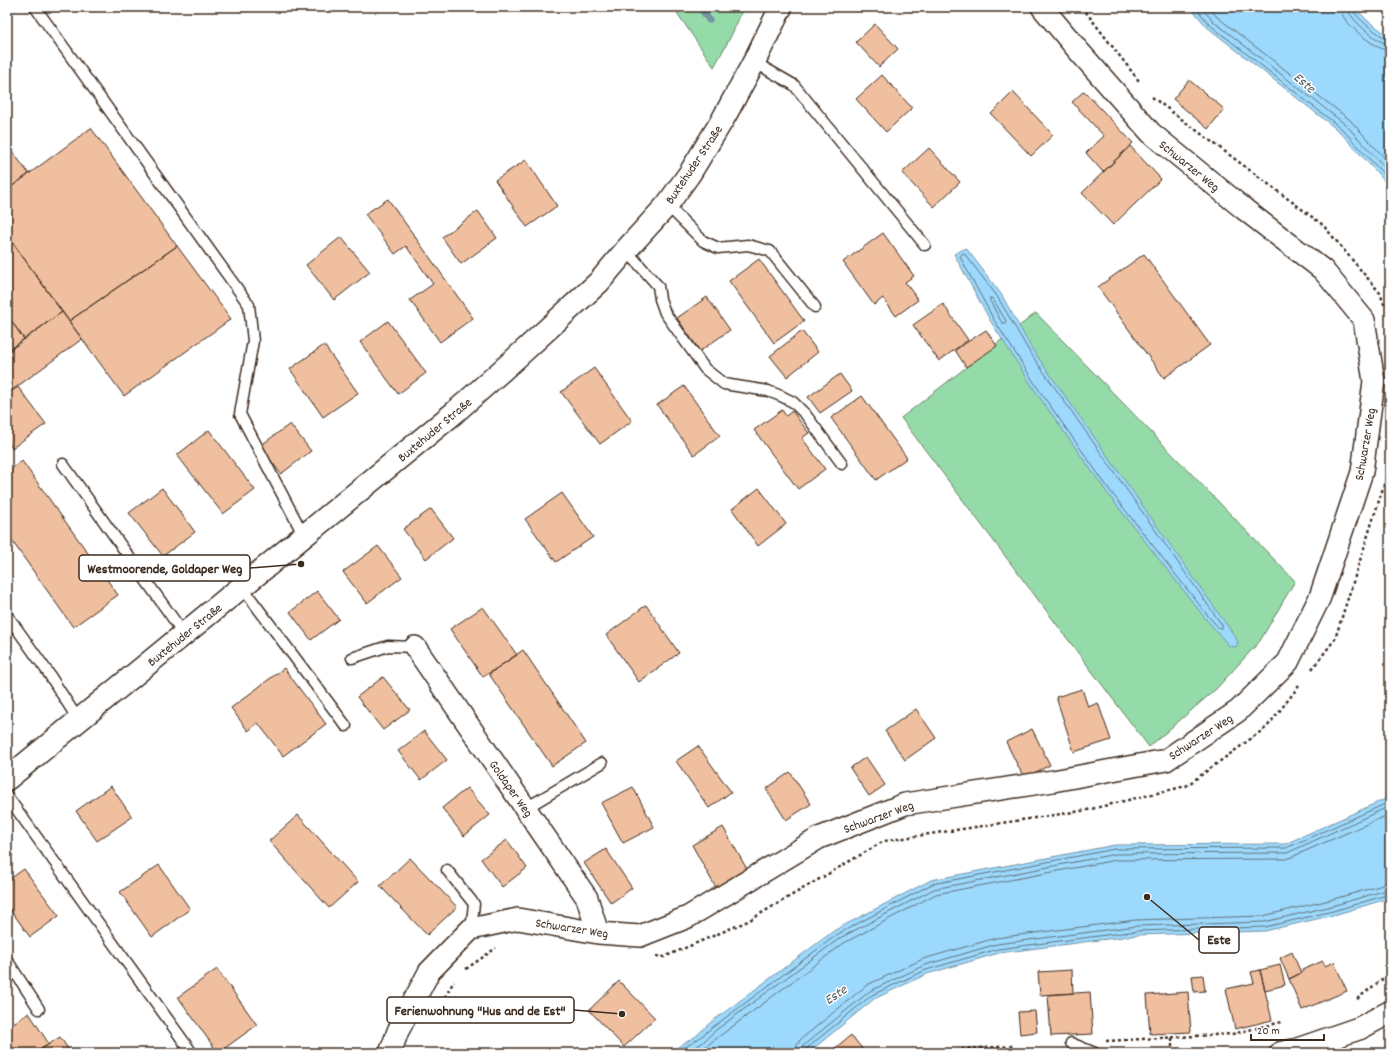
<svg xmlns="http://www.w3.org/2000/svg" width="1397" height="1060" font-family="Dekko,sans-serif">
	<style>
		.green { fill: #95dba9; stroke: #688264 }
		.water { fill: #9cd9fd; stroke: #7593a4 }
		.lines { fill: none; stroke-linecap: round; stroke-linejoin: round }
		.shore { stroke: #627077; stroke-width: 1 }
		.stream { stroke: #7593a4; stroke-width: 7 }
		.building { fill: #efbf9f; stroke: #3b2a1e }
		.lane-casing { stroke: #3b2a1e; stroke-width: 13 }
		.street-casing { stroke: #3b2a1e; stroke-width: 24 }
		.secondary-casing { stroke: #3b2a1e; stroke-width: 25 }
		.path { stroke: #3b2a1e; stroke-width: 2.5; stroke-dasharray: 3 3; stroke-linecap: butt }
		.lane { stroke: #fff; stroke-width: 10 }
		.street { stroke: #fff; stroke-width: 21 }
		.secondary { stroke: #fff; stroke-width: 22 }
		.labels { text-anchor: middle; stroke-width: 3; stroke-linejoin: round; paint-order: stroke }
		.street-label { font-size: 13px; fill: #3b2a1e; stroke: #fff }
		.water-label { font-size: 14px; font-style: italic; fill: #585f61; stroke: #fff }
		.leader { fill: none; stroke: #3b2a1e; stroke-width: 1.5 }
		.callout-dot { fill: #3b2a1e; stroke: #fff; stroke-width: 1.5 }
		.callout { fill: #fff; stroke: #3b2a1e; stroke-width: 1.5 }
		.callout-label { font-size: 14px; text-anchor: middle; font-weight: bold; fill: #3b2a1e }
	</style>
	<rect width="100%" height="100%" fill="#fff"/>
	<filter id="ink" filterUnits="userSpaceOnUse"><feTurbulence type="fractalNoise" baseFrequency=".025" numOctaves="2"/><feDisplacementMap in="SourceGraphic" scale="8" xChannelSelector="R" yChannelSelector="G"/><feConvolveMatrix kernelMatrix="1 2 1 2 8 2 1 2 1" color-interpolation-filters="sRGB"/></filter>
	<g filter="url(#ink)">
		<path class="green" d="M673,7H744L731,36L714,67Z
			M1036,313L1295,581L1260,641L1216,689L1149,747L901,418Z"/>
		<path class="water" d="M1190,7H1354L1367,20L1390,37V187L1340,132L1207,27Z
			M966,248L1001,294L1032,349L1236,638L1238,643L1236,647L1229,646L1205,618L1108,494L1036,392L991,322L954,254Z
			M1390,794V898L1334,915L1265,931L1138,935L999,953L927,974L874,999L808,1053H668L696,1036L710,1023L835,930L931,880L1115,845L1285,844L1383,800Z"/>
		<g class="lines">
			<path class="shore" d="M1195,7L1210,25L1342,129L1390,181
				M1201,7L1213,21L1346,125L1390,173
				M1209,7L1217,17L1350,120L1390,164
				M1341,7C1341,10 1341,13 1343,16C1349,27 1378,51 1390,51
				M1347,7C1348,18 1379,44 1390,45
				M1352,7C1353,17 1378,33 1386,39L1390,40
				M964,253L997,296L1029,351L1222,625V628H1219L1208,616L1111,492L1039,390L994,320L960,257L961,255Z
				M990,298L993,299L1006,321L1005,323H1002L990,301Z
				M676,1053L698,1039L713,1027L838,934L932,884L1115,849L1286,848L1385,804L1390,800
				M686,1053L702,1043L716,1030L840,938L934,889L1116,854L1287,853L1390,806
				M697,1053L844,943L936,894L1116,860L1287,859L1390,814
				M795,1053L796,1047L800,1040L867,985L923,959L996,938L1136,920L1263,916L1330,900L1390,883
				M801,1053V1049L804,1045L870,991L925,965L997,944L1137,926L1264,922L1332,906L1390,889
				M806,1053L807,1048L872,995L926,970L998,949L1137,931L1265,927L1333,911L1390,894"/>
			<path class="stream" d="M700,7L709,20"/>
		</g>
		<path class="building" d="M875,24L898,49L879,67L856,42Z
			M882,75L912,108L886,132L856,99Z
			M1189,80L1224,109L1208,129L1173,99Z
			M1084,91L1133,143L1103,172L1086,153L1104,136L1072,102Z
			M1013,92L1053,135L1031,156L991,114Z
			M91,128L177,246L69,321L7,235V190Z
			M7,144L29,174L7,190Z
			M1130,146L1161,179L1113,225L1082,193Z
			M929,148L960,182L934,207L902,173Z
			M526,160L557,206L527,227L495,180Z
			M388,199L473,318L440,342L410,300L433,284L406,246L395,254L365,214Z
			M478,211L497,238L461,264L442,237Z
			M883,233L914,276L905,282L918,300L896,316L883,298L874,305L843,262Z
			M341,237L370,272L334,300L306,265Z
			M11,240L62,312L24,339L7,315V243Z
			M177,246L231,319L124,396L69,321Z
			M1144,254L1210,345L1164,378L1098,287Z
			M759,259L804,321L774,343L729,281Z
			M707,297L730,330L700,351L677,318Z
			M943,304L968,340L939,361L913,325Z
			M62,312L82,339L7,394V352Z
			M7,315L24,339L7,352Z
			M388,321L426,373L398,394L360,342Z
			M986,330L997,346L966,367L955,350Z
			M802,331L818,352L787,377L770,356Z
			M324,345L358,393L323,417L290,369Z
			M594,368L632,421L600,444L561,392Z
			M840,374L852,391L820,413L808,397Z
			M684,386L720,436L694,455L657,405Z
			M18,387L46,424L12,448L7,441V394Z
			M862,396L907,458L876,480L831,418Z
			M782,410L786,416L792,411L809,433L802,438L825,469L798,489L754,430Z
			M290,424L311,451L281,474L260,446Z
			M209,430L255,490L223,514L177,455Z
			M22,461L118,595L73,627L7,534V472Z
			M162,488L195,532L163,556L129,513Z
			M759,488L786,524L758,546L732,509Z
			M562,493L593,537L556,562L525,519Z
			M431,509L453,538L426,559L403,529Z
			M378,546L402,577L367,603L343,572Z
			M317,591L339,619L311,640L290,612Z
			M646,605L679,653L639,682L606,635Z
			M483,607L517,655L483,677L450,629Z
			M523,650L586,743L552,766L489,674Z
			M284,668L326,724L283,756L258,723L248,731L231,708Z
			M383,677L410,710L383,730L357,697Z
			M1082,689L1088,707L1098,703L1111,740L1074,752L1056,697Z
			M916,709L936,738L905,760L885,731Z
			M1032,729L1050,765L1024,778L1006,742Z
			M424,731L447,760L421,780L398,751Z
			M698,746L731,792L709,808L676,761Z
			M866,757L885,785L869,796L850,768Z
			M790,772L811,804L786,820L766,789Z
			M111,786L132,817L97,841L76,811Z
			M633,787L654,827L623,843L601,803Z
			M467,788L490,815L464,836L442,808Z
			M298,815L358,882L329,908L269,841Z
			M723,827L748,871L716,888L692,845Z
			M507,840L527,868L502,887L481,859Z
			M606,849L632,888L611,903L584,863Z
			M410,858L457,907L427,935L380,886Z
			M159,865L190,909L152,937L120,892Z
			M24,869L59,916L30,937L7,905V881Z
			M1292,952L1301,973L1289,979L1280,958Z
			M1323,961L1325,966L1334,962L1347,991L1302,1010L1289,979L1303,972L1302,970Z
			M1280,965L1285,985L1265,990L1260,970Z
			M217,969L257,1025L218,1053L178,997Z
			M1072,970L1073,993L1040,995L1038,972Z
			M1260,970L1272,1020L1235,1029L1226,989L1254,983L1251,972Z
			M1203,975L1205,991L1194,992L1192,976Z
			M619,981L655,1018L624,1047L589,1010Z
			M1090,992L1093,1034L1051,1036L1048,995Z
			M1188,992L1191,1032L1150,1034L1147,995Z
			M1035,1011L1037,1032L1020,1034L1018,1012Z
			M29,1013L49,1044L35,1053H7V1027Z
			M851,1035L865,1052L863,1053H839L835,1048Z
			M60,1037L71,1053H42L40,1050Z"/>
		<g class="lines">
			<g class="lane-casing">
				<path id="lane" d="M35,7L249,305L253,341L240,414L304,536
					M754,62L794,85L925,245
					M667,205L703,241L718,248L748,245L770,251L815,307
					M626,250L658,286L660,299L665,313L705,369L724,384L768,391L781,396L793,402L806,415L842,464
					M63,464L184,634
					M242,587L346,726
					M7,615L47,671L79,721
					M352,658L388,646L415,647
					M7,796L192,1053
					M526,808L602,763
					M447,870L474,904L471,929
					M7,960L39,1009
					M1071,1043L1095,1053"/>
			</g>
			<g class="street-casing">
				<path id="street" d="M415,647L587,898L598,933
					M390,1053L398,1031L429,972L471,929L518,919L598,933L640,936L688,917L819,838L905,804L1053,781L1166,760L1238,711L1288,662L1320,597L1362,472L1374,381L1364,320L1323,270L1244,209L1151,133L1077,49L1042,7"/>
			</g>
			<g class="secondary-casing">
				<path id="secondary" d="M7,779L454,413L516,358L599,282L626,250L667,205L690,173L723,119L754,62L781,7
					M1281,1053L1296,1050L1360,1028L1390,1012"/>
			</g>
			<path class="path" d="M1082,7L1139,81
				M1152,97L1323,225L1380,293L1385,307
				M1312,669L1335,639L1390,466
				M656,956L664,957L748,921L884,841L1087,810L1186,786L1267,727L1299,686
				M466,969L496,948
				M1357,999L1390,973
				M433,1018L454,981
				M1106,1041L1232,1034L1282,1022
				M950,1053L964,1049L1014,1046
				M1172,1053V1038"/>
			<use href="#lane" class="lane"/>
			<use href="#street" class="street"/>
			<use href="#secondary" class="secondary"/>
		</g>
	</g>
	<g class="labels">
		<g class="street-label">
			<text transform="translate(693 164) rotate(-56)" y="5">Buxtehuder Straße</text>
			<text transform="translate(1190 165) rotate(39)" y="5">Schwarzer Weg</text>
			<text transform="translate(434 429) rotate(-40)" y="5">Buxtehuder Straße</text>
			<text transform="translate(1364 444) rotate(-80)" y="5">Schwarzer Weg</text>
			<text transform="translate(184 634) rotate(-39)" y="5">Buxtehuder Straße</text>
			<text transform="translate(1200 736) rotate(-33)" y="5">Schwarzer Weg</text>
			<text transform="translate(512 788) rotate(55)" y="5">Goldaper Weg</text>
			<text transform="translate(878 816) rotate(-20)" y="5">Schwarzer Weg</text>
			<text transform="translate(572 927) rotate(9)" y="5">Schwarzer Weg</text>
		</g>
		<g class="water-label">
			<text transform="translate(1305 82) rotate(40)" y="5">Este</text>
			<text transform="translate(835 994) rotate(-34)" y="5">Este</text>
		</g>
	</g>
	<path class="leader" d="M301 564L250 568M1147 897L1199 940M622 1014L574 1010"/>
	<g class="callout-dot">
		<circle cx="301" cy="564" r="4"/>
		<circle cx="1147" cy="897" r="4"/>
		<circle cx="622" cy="1014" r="4"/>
	</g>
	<g class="callout">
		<rect x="79" y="555" width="171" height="26" rx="4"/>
		<rect x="1199" y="927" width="40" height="26" rx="4"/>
		<rect x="387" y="997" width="187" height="26" rx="4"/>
	</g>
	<g class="callout-label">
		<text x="165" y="573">Westmoorende, Goldaper Weg</text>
		<text x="1219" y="944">Este</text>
		<text x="480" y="1015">Ferienwohnung "Hus and de Est"</text>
	</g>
	<rect width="1397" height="1060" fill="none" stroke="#fff" stroke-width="24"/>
	<rect x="12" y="12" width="1373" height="1036" fill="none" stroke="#3b2a1e" stroke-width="1.5" filter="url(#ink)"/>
	<path d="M1251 1034v6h73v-6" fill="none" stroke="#3b2a1e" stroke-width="2"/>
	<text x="1257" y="1034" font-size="12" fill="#3b2a1e" stroke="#ffffff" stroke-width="3" paint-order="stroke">20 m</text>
</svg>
